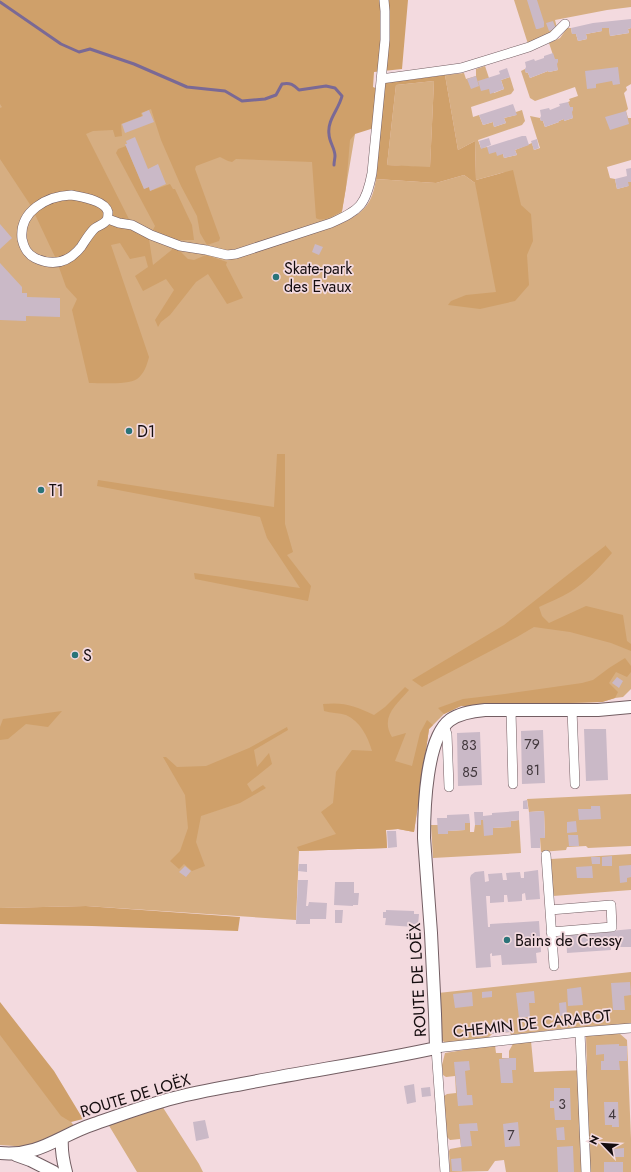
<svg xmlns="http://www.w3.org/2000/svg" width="631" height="1172" font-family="Jost,sans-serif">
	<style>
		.green { fill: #d6ae82 }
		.forest { fill: #cfa06a; fill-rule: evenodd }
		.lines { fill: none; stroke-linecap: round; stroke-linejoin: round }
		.stream { stroke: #7a6995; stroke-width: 3 }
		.building { fill: #cab9c7 }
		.street-casing { stroke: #735e63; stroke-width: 10 }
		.secondary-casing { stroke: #735e63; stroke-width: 14 }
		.street { stroke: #fff; stroke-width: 9 }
		.secondary { stroke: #fff; stroke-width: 12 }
		.poi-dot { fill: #2a7479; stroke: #f3dadf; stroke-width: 1.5 }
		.labels { text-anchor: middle; stroke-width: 3.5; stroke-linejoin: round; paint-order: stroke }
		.number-label { font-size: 14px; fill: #42383d }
		.poi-label { font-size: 16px; fill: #150d0f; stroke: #f3dadf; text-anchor: start }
		.street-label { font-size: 16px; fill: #150d0f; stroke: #f3dadf }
	</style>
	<rect width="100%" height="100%" fill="#f3dadf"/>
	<path class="green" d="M514,0H631V7L607,10L555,20L557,28L548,36L528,44Z
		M0,2L355,134L342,211L341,218L342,223C365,212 372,204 376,179L436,183L464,175L475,183L505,172L476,180L475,141L458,150L445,75L464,73L466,79L476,76V69L485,66L494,93L504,89L501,80L510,77L514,90L511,94L471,107L473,117L479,115L483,125L493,122L494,127L506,123L504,118L516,115V112L522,110L525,121L522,125L478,140L481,148L487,147L496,152L503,154L504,158L517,155L515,150L532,143L534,150L540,148L530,116L540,118L541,121H543L545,127L559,122V121L564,119V121L573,118L568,102L570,101L569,99L578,96L575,87L535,101L530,98L521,71L525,69V72L528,73L530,78L548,71L549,72L558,70L549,43L560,38L567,28H571L572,34H576L578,41L587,39L586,34L602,31V28H609L610,36L629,33L628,29L631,28V84L626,87L627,90L624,93L628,109L626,111L628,118H631V160L607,167L610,178L615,179L617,189L628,186V182L631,181V689L623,697L615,698L602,702L461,706L444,714L429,729L414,832L398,829L386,830L387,848L299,851L296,920L86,906L0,908Z
		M434,81L430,168L387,165L396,85Z
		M631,794V846L588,848L586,846L567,847L566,850L541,852L540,838H545L544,811L529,812L527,799Z
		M481,820H483L493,831V828L511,827V821L519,820L521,853L433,858L431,825H438L439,834H447L448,831L465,830V823H470V832H474L475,825H481Z
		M631,854V890L553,896L551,859Z
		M631,972V1024L561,1029L511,1035L510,1032L492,1034L487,1039L447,1044L440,1039L438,993Z
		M0,1031L75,1127L29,1147L0,1145Z
		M619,1033L627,1040L631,1139V1172H506L504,1160L495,1161L488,1171L450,1172L449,1151L450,1149L461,1147L460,1139L450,1140L447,1137L444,1096L447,1094L456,1093L455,1076L446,1077L443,1075L442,1065L445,1053L495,1045L496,1053H502V1058H509V1051L514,1042L531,1041L534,1072L587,1070L586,1035Z
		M162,1106L199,1164L203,1172H137L108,1124Z"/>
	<path class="forest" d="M0,0H408L402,69L374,72L373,87L378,89L374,128L355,134L350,140L346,187L342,211C335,215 323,223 316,218L312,162L236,159L232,162L228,161L220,157L196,166L195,169L220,238L219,241L207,245L200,233L197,216L181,186L161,140L151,109L141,113L142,116L121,124L122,136L115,137L113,130L93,131L86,134L136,233L149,239L153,265L174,248L179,250L188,259L194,260L206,255L227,262L226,265L243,298L227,304L208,274L196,282L170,315L161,322L158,327L155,320L174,290L166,279L143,291L135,276L148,267L145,256L130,259L120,243L111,245L149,357C147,365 144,374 137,379C128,385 100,383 89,383L72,310L77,299L66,287L56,259L31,206L0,159V108L2,107L0,104Z
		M445,75L458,150L475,141L476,180L513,170L521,205L531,214L533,241L527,255L529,285L515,301L480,309L448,305L451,301L466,295L496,292L475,183L464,175L436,183L376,179L385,83ZM434,81L430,167L387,165L396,85Z
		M126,146L144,189L149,187L150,191L170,184L173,189H175L192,225L194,240H176L153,230L155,226L116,153L118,149Z
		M277,454H285V524L293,552L287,555L311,586L308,601L195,579L194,573L300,588L267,538L260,517L97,486L98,480L274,507Z
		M605,545L612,553C601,566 585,583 570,592C560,598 549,602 539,607L542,616L549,623L586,606L623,615L627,641L631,644V651L611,643L570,632L534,627L517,637L422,687L412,680L504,625L570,573L605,546Z
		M625,658L631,666V672L627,677L616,672L609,683L618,692L615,698L602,702L461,706L444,714L438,708L463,699L505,694L582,683L593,680L609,668Z
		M405,687L409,690C396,705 380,717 392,737L406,733L395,761L412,766L420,733L427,720L433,725L429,729L414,832L398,829L386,830L387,848L299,851L297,847L336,834L321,812L333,803L336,772L352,750L372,751C368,737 360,721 346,715C339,713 331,713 324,711L323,704C346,702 354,706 374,715L385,707Z
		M62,711L48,727L26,724L8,739L0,740V727L3,719Z
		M287,727L288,730L254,750L257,767L269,753L272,764L247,784L252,792L263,785L266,788L240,803L201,816L196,842L205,866L192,871L184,864L179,869L170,861L180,851L188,828L185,795L163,757H166L177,767L206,766L249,748Z
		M86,906L240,917L238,931L92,926L0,924V908Z
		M0,1002L54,1071L83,1119L71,1122L61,1116L0,1035Z"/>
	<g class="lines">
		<path class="stream" d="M0,2L61,44L79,52L90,49L134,64L187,87L225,91L242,101L265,99L276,95L282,84C290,82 294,85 299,90L326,86L335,88L342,96C339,109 327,120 329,134C329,142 335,148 335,156C335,158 334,162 334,165"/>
	</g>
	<path class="building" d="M527,0H537L544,22V27L538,29H536Z
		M631,19V28L628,29L629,33L610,36L609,28H602V31L586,34L587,39L578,41L576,34H572L571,28L593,23Z
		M553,21L556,29L549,31L546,23Z
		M553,53L555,59H558V62L557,64L558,70L549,72L548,71L530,78L528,73L525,72V69L526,67L525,62L534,59L535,61L544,58V56Z
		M618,67L620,84L613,85L612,81L596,84V88L587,89L585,71Z
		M507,68L510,77L501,80L504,89L490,94L489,89L481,91L478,81L500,74L499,71Z
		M476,76L479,86L471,89L467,79Z
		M568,102L570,107H573V110L572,112L573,118L564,121V119L559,121V122L545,127L543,121H541L540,118L541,116L540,110L549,108L550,110L560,106L559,104Z
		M513,104L517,115L504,118L506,123L494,127L493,122L483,125L479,115Z
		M149,110L154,122L125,133L122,124L143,116L142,113Z
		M626,111L629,124L610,130L605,117Z
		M522,136H526L529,145L515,150L517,155L504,158L503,154L497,156L496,152L489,154L487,147Z
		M135,137L148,169L158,164L166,184L150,191L149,187L144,189L125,144H127L126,141Z
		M489,138L491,145L481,149L479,141Z
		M537,139L539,148L534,150L531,141Z
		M631,168V182H628L629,186L617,189L615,179L627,176L626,169Z
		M0,224L12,238L0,249Z
		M315,244L323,247L319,255L312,252Z
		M0,263L22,287V293H27V297L60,298V317L26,316V321L0,320Z
		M617,677L623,681L619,688L612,683Z
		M584,729H606L608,780L586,781Z
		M543,730L545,783L522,784L521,731Z
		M480,732L482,785L458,786L457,733Z
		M527,800L528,809H523V801Z
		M591,806H600L601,819L579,820L578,809H591Z
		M519,811V820L511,821V827L493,828V835L484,836L483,820H481V825H475L474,812H483V816L492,815V813Z
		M544,811L545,838H540V848H531L529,812Z
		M469,814L470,823H465V830L448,831V834H438L437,818H447V815Z
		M576,821L577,832L567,833V822Z
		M387,831H396L397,847L388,848Z
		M568,835H578L579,846H569Z
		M612,856V866H602V857Z
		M591,857H600V864H592Z
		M299,864H307V872L298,871Z
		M631,865V877L627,878V882L620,883L619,866Z
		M185,866L191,871L186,877L179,872Z
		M592,866L593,878H577L576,867Z
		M538,870L540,899L526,900L525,893L522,894V901L508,902L507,895H504V902L490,903V896H486L488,927H490V924L539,921L541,952L536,953L537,963L502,965L501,955L492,956V953L490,954L491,967L476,968L470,878L471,875L475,872L484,871L485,882L489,881L488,874L502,873L503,880H507L506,873L520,872L521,878H524V872Z
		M298,880H308L306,906H308L309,902L327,903L326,919H310V924H296Z
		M335,882H354V893H359L358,905H353V906L334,905Z
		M335,910H343L342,923H335Z
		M386,910L414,911V914H419L418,925H414V927L385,925L386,918H383V912H386Z
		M631,929V947H611V950L567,953L566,932L610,931Z
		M630,982L631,995L624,996L625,1010H613L611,983Z
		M581,987L583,1005L568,1006L567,989Z
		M492,991V997L482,998V992Z
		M534,991L535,1003H529L530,1017L519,1018L516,993Z
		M472,992L473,1006L455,1008L453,994Z
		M566,1002L567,1015L560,1016L559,1003Z
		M509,1023L510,1032L492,1034L491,1025Z
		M619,1044V1046H627V1061H619L620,1070H601V1061H604V1054L596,1055V1045Z
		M510,1058H516V1070H512L513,1083H501L499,1059Z
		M469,1061L470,1070L465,1071L467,1095H472L473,1105L458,1106L454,1062Z
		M414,1084L416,1102L407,1104L404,1086Z
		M430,1087L431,1096L422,1097L421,1088Z
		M554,1088H570L571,1120H555L554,1108H550V1101H554Z
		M604,1102H618L619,1127H612V1125H605Z
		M205,1120L209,1138L196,1141L193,1122Z
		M518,1122L520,1146L505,1147L503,1124Z
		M477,1123L478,1131H470L472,1146L461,1147L459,1124Z
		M564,1127L565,1140H557L556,1128Z
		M573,1146L574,1172H558L557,1147Z
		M624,1148V1157H613V1149Z
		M461,1158L462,1171H452L451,1159Z
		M604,1162H623V1172H604Z"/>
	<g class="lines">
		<g class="street-casing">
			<path id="street" d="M381,79L461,68L529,47L553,36L565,24
				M71,195C81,197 105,200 108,212C108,215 108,219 106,221C103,225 97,226 94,229C89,234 85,241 81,247C69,262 54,267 35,258C27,254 24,248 22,239C19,211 47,196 71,195Z
				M108,219L119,223L132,225L151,235L180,246L206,250L227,255L236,254L331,223C360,210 366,205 372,173L385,40V11L384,0
				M572,710L575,784
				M511,711L513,784
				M444,726L447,734L449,787
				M546,855L554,966
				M550,910L611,905L612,927L551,932
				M580,1032L586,1172
				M445,1172L436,1048L580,1032L631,1028"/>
		</g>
		<g class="secondary-casing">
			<path id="secondary" d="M62,1138C61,1150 63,1161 66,1172
				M0,1153C39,1157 60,1135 94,1124C120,1115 147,1105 174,1098C196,1092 220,1088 242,1084C307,1071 372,1062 436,1048L435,1014L431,933L424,838C424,809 426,738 450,720C460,713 473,711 485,710H598L631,707
				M16,1155L30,1160L54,1172"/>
		</g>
		<use href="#street" class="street"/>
		<use href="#secondary" class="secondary"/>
	</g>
	<g class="poi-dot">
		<circle cx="276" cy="277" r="4"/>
		<circle cx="129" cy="431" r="4"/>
		<circle cx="41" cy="490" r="4"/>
		<circle cx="75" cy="655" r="4"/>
		<circle cx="507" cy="940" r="4"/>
	</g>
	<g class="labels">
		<g class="number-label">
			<text x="532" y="749">79</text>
			<text x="469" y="750">83</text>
			<text x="533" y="775">81</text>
			<text x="470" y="777">85</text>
			<text x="562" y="1109">3</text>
			<text x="612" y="1119">4</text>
			<text x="511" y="1140">7</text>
		</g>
		<g class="poi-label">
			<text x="284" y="274">Skate-park<tspan x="284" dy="18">des Evaux</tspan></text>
			<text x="137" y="437">D1</text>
			<text x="49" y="496">T1</text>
			<text x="83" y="661">S</text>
			<text x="515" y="946">Bains de Cressy</text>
		</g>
		<g class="street-label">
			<text transform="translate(417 980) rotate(-93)" y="6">ROUTE DE LOËX</text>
			<text transform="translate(532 1023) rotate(-6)" y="6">CHEMIN DE CARABOT</text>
			<text transform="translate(135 1095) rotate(-17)" y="6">ROUTE DE LOËX</text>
		</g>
	</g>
	<g transform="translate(603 1144) rotate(295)" stroke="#f3dadf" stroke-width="3" paint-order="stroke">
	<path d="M0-3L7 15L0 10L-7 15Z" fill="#150d0f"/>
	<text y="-6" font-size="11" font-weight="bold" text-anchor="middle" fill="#150d0f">N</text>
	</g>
</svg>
